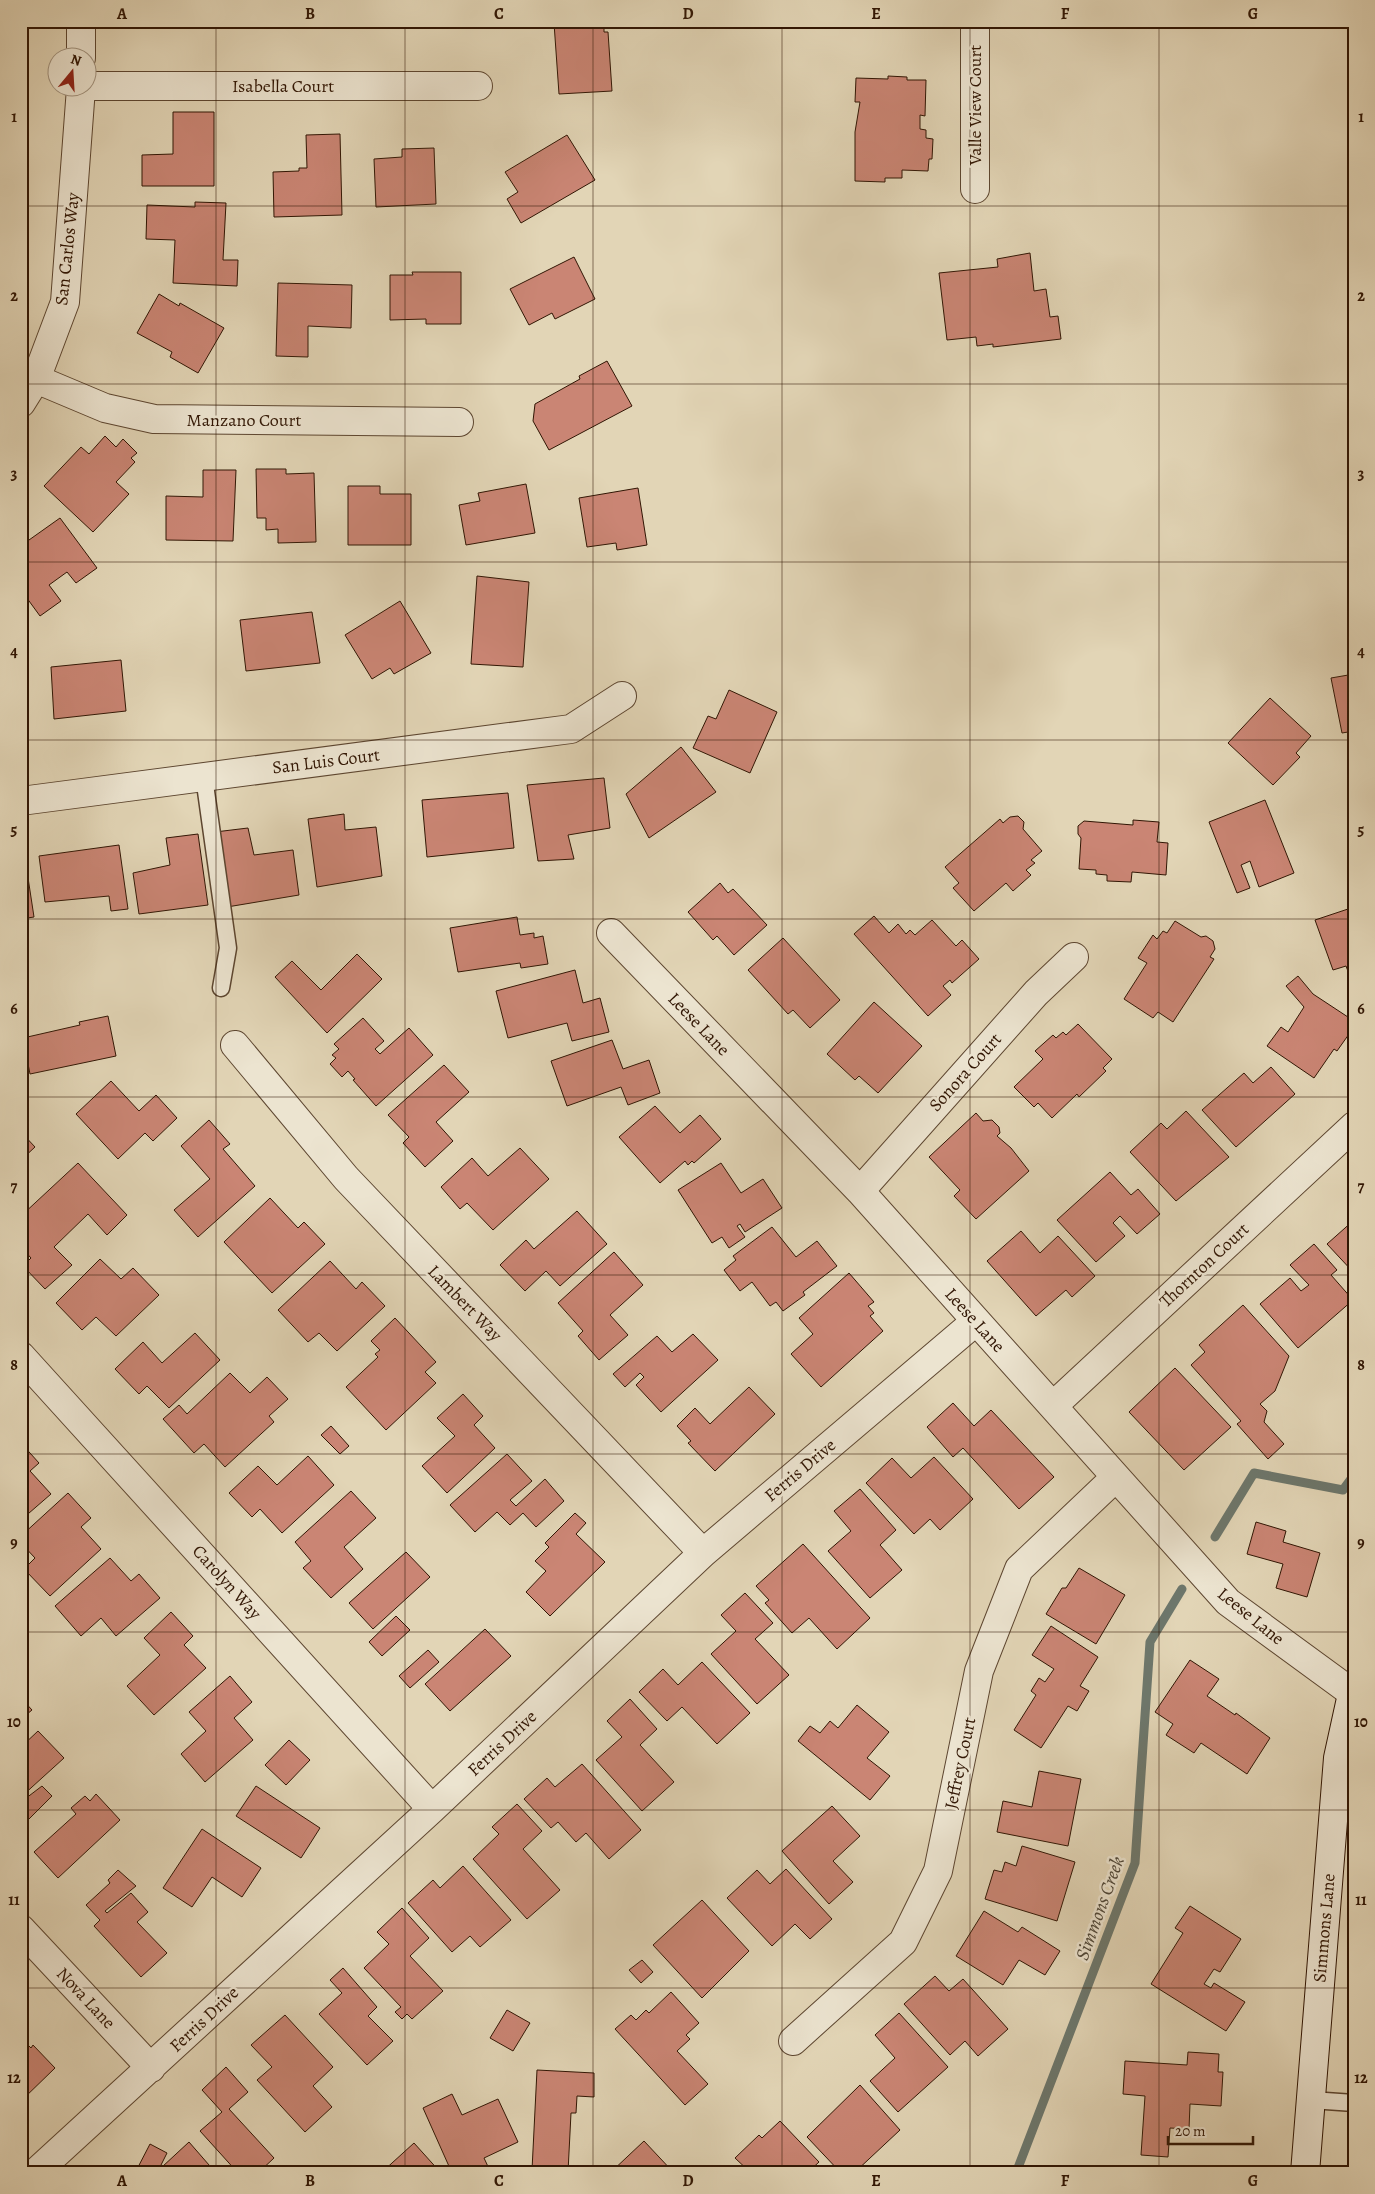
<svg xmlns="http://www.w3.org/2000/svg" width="1375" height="2194" font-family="Alegreya,serif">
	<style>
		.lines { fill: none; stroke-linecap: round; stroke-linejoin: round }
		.stream { stroke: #6d776c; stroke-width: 9 }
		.building { fill: #ca8574; stroke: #311604 }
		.lane-casing { stroke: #5d4630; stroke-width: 19 }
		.street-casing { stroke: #5d4630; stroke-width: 30 }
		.secondary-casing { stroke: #311604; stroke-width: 30 }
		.lane { stroke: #ece4d0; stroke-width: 16 }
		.street { stroke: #ece4d0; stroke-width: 28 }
		.secondary { stroke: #ece4d0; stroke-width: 28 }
		.grid { fill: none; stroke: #311604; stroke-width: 1; stroke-opacity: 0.55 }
		.labels { text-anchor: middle; stroke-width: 5; stroke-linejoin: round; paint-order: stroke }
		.street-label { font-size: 18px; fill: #311604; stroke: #ece4d0 }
		.water-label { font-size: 19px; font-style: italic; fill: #4f4738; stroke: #ece4d0 }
		.neatline { fill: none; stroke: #311604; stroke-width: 2 }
		.grid-label { font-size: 16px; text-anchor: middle; font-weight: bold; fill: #311604 }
	</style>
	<rect width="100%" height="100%" fill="#e2d5b6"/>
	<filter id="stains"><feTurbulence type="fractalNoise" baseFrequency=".004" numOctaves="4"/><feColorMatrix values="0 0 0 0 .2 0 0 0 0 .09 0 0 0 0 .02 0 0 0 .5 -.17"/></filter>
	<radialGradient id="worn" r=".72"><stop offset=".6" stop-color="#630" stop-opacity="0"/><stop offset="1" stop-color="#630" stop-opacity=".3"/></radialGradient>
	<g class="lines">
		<path class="stream" d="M1215,1537L1254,1473L1343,1490L1354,1475
			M1016,2173L1135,1863L1150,1642L1182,1589"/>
	</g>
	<path class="building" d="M575,21H604V32H608L612,91L559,94L554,23Z
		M888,76L907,77V80H926L925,116L920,115V129L926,130V138L933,139L932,159H929L928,171L902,170V178H885V182L855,181V132L860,102H855L856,78L888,79Z
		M173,112H214V186H142V155L173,154Z
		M340,134L342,215L274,217L273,172L299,171V168H307L306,135Z
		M567,135L595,180L521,223L507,199L518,192L505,172Z
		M434,148L436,204L376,207L374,159L402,157V149Z
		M195,202L226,203L223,260H238L237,286L173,283L175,240L146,239L147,205L195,207Z
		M1030,253L1034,291L1046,289L1050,317L1058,316L1061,339L993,347V344L977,346L976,337L947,340L939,273L998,267L997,259Z
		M574,257L595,299L555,319L552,313L529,325L510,289Z
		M412,272H461V324H426V319L390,320V275H413Z
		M278,283L352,285L351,328L308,326V357L276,356Z
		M159,294L179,306L180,303L224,328L198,373L170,357L172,352L137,333Z
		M607,361L632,406L549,450L533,421L535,404L580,379L579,376Z
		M105,436L116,447L123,439L137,453L131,458L135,462L116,482L129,494L93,532L44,486L81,447L89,454Z
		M256,469H286V474L314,473L316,542L278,543V529L266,530V518H257Z
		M203,470H236L233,541L166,540V496L203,497Z
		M526,484L535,533L466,545L459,505L480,501L478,493Z
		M348,486H380V494H411V545H348Z
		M638,488L647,545L617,550L616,543L587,547L579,498Z
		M60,518L97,568L76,583L67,572L49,585L61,601L40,616L21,590V530L29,540Z
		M477,576L529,582L523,667L471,664Z
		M400,601L431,653L394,674L390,668L372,679L345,635Z
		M312,612L320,663L246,671L240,620Z
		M121,660L126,711L54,719L51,667Z
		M1354,674V731L1342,733L1331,678Z
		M729,690L777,712L750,773L693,748L708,716L716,719Z
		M1270,698L1311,736L1296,753L1300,757L1273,785L1228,743Z
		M681,747L716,792L649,838L626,794Z
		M604,778L610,828L568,835L574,859L538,861L527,785Z
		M508,793L514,848L427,857L422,800Z
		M1265,800L1294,873L1259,887L1250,861L1241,865L1250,888L1237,893L1209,822Z
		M344,814L345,830L376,827L382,876L317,887L308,819Z
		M1018,816L1024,822L1023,829L1042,851L1031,860L1035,863L1026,870L1031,875L1013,891L1006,883L974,911L953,888L959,883L945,867L1000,819L1003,823L1010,817Z
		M1133,820L1159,822L1157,842L1168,843L1166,875L1132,872L1131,882L1107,881V875L1096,874V870L1079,869L1081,838L1078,834V826L1084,821L1133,825Z
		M248,828L254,855L293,850L299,895L227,907L215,832Z
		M198,834L208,905L139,914L133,873L170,865L166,838Z
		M119,845L128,909L111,911L109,896L45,902L39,856Z
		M25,858L34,917L21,919V859Z
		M720,883L728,893L733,889L767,925L734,955L717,936L713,940L688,912Z
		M1354,907V987L1346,966L1333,970L1315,920Z
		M874,916L889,933L898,924L906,934L910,930L915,935L932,920L956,946L962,940L979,959L952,983L950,980L943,986L951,995L928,1016L854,934Z
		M517,917L520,935L534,933V938L543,936L548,964L521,968L520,963L458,972L450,928Z
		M1175,921L1201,937L1206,936L1213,941L1215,949L1210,957L1214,959L1173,1022L1158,1012L1153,1018L1124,999L1147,963L1138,958L1153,935L1157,939L1163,931L1167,933Z
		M783,938L840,1000L810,1028L793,1010L788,1014L748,970Z
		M357,954L382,979L327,1033L275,977L292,961L321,990Z
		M575,970L583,1003L600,998L609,1032L572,1041L567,1023L508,1038L496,991Z
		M1298,976L1313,994L1354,1021V1027L1337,1051L1334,1049L1314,1078L1267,1046L1281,1027L1288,1032L1304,1007L1286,986Z
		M874,1002L922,1046L878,1093L859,1076L855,1080L827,1054Z
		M108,1016L116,1056L30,1074L23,1038L80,1025L79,1022Z
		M363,1018L384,1041L375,1049L380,1054L409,1028L433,1055L376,1106L353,1080L355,1079L348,1071L342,1077L330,1064L336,1058L332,1055L339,1049L334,1044Z
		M1078,1024L1112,1059L1103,1068L1106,1071L1079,1097L1077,1094L1052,1118L1038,1103L1034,1107L1014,1087L1043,1059L1035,1051L1053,1035L1056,1038L1063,1032L1066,1035Z
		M612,1040L623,1069L649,1060L660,1093L628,1105L621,1087L567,1106L551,1061Z
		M444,1065L469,1092L436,1122L453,1141L425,1167L403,1143L409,1137L388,1115Z
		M1271,1067L1295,1094L1236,1147L1202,1110L1244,1073L1253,1083Z
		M111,1081L139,1111L156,1095L177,1118L153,1141L145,1133L118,1159L76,1114Z
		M655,1106L680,1133L700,1115L721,1139L694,1163L692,1161L688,1165L685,1161L660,1183L619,1137Z
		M1186,1111L1229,1157L1176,1201L1130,1152L1161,1123L1167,1129Z
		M976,1113L983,1121L992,1120L999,1127L1000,1133L997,1136L1011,1148L1029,1171L976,1219L954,1196L960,1190L929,1157Z
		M209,1120L230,1144L223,1149L255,1186L198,1237L174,1210L210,1179L181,1146Z
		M21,1132L35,1147L21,1160Z
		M520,1148L549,1179L493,1230L467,1203L460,1209L441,1187L472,1158L488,1176Z
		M78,1163L127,1215L107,1235L88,1214L54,1247L72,1265L45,1289L23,1266L31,1258L21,1247V1216Z
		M721,1163L741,1193L763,1179L782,1208L745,1232L740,1224L737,1226L745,1237L729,1248L722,1237L712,1243L678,1190Z
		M1110,1172L1131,1195L1138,1189L1160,1214L1137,1234L1120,1216L1113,1223L1125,1236L1096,1262L1057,1220Z
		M270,1198L298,1228L304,1222L325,1244L272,1293L224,1242Z
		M577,1211L607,1244L560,1286L546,1271L525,1291L500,1265L526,1240L534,1249Z
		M1354,1220V1273L1327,1244Z
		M772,1227L796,1257L817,1241L837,1266L803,1292L805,1295L783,1311L776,1302L770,1306L752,1282L740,1291L724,1270L736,1260L733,1256Z
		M1021,1231L1040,1253L1058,1236L1095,1276L1072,1297L1066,1290L1036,1316L987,1261Z
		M1314,1244L1337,1270L1331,1275L1353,1300L1298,1348L1260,1304L1290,1278L1301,1291L1309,1285L1290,1265Z
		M614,1252L643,1285L610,1315L628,1335L599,1360L578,1336L583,1331L558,1303Z
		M100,1259L121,1279L133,1268L159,1295L116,1336L96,1317L82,1330L56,1303Z
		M330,1261L356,1289L362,1282L385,1306L337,1351L319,1333L308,1342L278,1310Z
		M849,1273L874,1302L868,1306L874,1313L870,1316L883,1331L821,1387L791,1354L813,1334L799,1318Z
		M1243,1305L1289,1356L1275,1391L1260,1404L1267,1411L1264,1422L1284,1444L1268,1459L1237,1424L1241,1421L1191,1365L1205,1352L1199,1345Z
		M395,1318L436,1362L425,1372L436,1383L386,1430L346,1387L378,1357L375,1354L380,1350L371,1341Z
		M195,1333L220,1360L169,1408L147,1386L139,1394L115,1369L143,1342L162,1363Z
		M693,1334L718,1360L661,1412L636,1385L644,1377L640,1373L625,1387L613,1374L657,1336L672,1352Z
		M1175,1368L1231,1427L1184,1470L1129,1412Z
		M230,1373L250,1393L267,1377L288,1399L269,1416L274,1422L225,1467L204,1444L194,1453L163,1419L179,1405L187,1414Z
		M749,1387L775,1414L715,1471L688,1443L691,1441L677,1426L695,1408L710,1424Z
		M463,1394L483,1416L474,1425L495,1448L447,1493L422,1466L455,1436L437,1418Z
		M953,1403L974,1426L991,1410L1054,1477L1019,1509L963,1448L953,1457L927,1427Z
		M331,1426L349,1446L340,1454L321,1435Z
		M21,1443L39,1463L30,1471L51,1494L21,1520Z
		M507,1454L532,1481L510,1500L516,1506L545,1479L564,1501L536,1527L523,1513L510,1525L497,1512L475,1532L450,1505Z
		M308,1456L334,1485L282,1533L260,1509L252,1517L229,1493L258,1466L277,1485Z
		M934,1457L973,1499L940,1530L930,1519L914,1534L866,1483L892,1458L911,1478Z
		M860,1489L896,1530L880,1545L902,1570L870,1598L828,1551L851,1531L834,1511Z
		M351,1491L376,1518L344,1547L363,1569L331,1598L303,1568L311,1561L295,1542Z
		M68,1493L91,1518L81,1527L101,1549L50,1596L24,1569L35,1558L21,1543V1536Z
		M575,1513L586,1523L576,1534L605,1562L550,1616L526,1592L546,1571L535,1561L549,1547L545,1543Z
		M1256,1522L1286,1531L1283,1542L1320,1553L1307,1597L1276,1588L1283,1564L1247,1554Z
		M803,1544L870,1618L837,1649L809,1618L792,1633L765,1603L769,1600L756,1586Z
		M406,1552L430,1577L373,1629L349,1603Z
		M110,1558L131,1581L139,1574L160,1598L116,1636L101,1618L81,1636L55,1606Z
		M1079,1568L1125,1595L1096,1644L1046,1614L1062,1588H1066Z
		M745,1593L773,1623L755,1639L789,1675L757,1704L711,1654L736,1631L721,1615Z
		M171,1612L193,1636L184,1645L206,1668L154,1715L127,1686L160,1655L144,1638Z
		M396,1616L410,1630L382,1656L369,1642Z
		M1051,1626L1098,1657L1080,1686L1089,1691L1077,1711L1068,1706L1041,1748L1014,1730L1036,1695L1031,1691L1039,1678L1045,1682L1054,1669L1032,1655Z
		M485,1629L511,1656L450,1711L425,1684Z
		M428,1650L439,1662L410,1688L399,1676Z
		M1190,1660L1219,1679L1207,1696L1235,1715L1236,1713L1270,1738L1247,1774L1201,1743L1194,1753L1166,1735L1173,1724L1155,1712Z
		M702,1662L750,1713L717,1744L682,1707L667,1721L639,1692L663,1669L678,1685Z
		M230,1676L252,1702L234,1718L253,1740L205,1782L181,1754L206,1731L189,1712Z
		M21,1698L32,1710L21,1719L25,1724L21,1728Z
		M630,1699L657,1729L640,1745L674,1782L642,1811L596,1760L622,1737L607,1721Z
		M857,1705L889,1732L867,1758L890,1776L870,1800L798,1741L810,1726L820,1733L830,1721L838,1728Z
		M38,1731L64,1758L21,1797V1747Z
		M289,1740L310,1760L286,1785L265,1765Z
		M582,1764L641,1830L609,1859L586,1833L576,1842L558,1822L551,1828L524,1799L547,1778L555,1787Z
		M1039,1771L1081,1779L1068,1846L997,1832L1003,1801L1032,1807Z
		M42,1786L52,1796L21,1827V1802Z
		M256,1786L320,1828L301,1858L236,1816Z
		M96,1794L120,1820L58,1878L34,1852L76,1814L71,1808L85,1796L90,1801Z
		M517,1804L542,1831L523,1849L560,1890L527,1919L473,1859L499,1834L492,1827Z
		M832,1806L860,1836L833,1861L853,1882L829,1904L782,1851Z
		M202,1829L261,1868L242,1897L212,1877L192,1907L163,1888Z
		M1022,1846L1075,1862L1057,1921L985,1899L994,1870L1002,1872L1005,1862L1016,1866Z
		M463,1866L511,1920L480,1947L470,1936L452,1952L408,1903L433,1880L440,1888Z
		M786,1869L832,1919L810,1939L795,1924L772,1946L727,1898L757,1870L770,1884Z
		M118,1870L136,1886L105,1911L107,1913L131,1893L148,1912L137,1922L167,1953L141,1977L94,1926L100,1920L86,1905L110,1883L108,1880Z
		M702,1900L749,1951L702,1998L653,1945Z
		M1190,1906L1241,1939L1220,1972L1214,1969L1204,1984L1211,1988L1214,1983L1245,2002L1226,2031L1151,1984L1183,1933L1175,1928Z
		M402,1908L429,1938L410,1956L443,1991L412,2019L407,2014L402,2019L395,2012L401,2007L364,1968L389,1944L377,1932Z
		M984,1911L1018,1932L1022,1927L1060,1951L1045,1975L1019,1960L1003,1985L956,1956Z
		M642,1960L653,1972L641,1983L629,1970Z
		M343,1968L377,2007L368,2016L393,2041L367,2065L319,2014L342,1993L330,1980Z
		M935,1976L949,1991L963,1979L1008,2029L978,2056L965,2041L950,2055L904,2004Z
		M671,1992L699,2023L686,2035L690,2039L677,2051L708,2084L685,2105L615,2029L631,2015L636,2020L646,2010L649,2013Z
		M507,2010L530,2023L513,2051L490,2038Z
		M899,2013L948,2067L898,2112L870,2081L895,2058L875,2035Z
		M285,2015L333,2067L313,2086L332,2107L305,2132L257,2080L272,2067L251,2045Z
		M25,2042L31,2048L33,2045L55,2068L21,2101V2045Z
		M1188,2052L1219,2054L1218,2072H1223L1221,2106L1190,2104L1189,2129L1170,2128L1168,2157L1141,2155L1145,2096L1123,2094L1125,2061L1187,2065Z
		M226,2067L248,2092L229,2109L274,2158L258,2173H238L200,2131L222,2112L202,2090Z
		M537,2070L594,2073V2097L577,2096L576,2113H571L568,2172L532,2170Z
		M860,2085L900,2130L854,2173H841L807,2137Z
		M452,2094L462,2115L498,2099L518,2142L484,2158L491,2173H452L423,2108Z
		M780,2121L819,2162L807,2173H751L735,2158L759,2135L762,2138Z
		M644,2141L674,2173H610Z
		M189,2142L216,2173H168L162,2167Z
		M414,2143L441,2173H381Z
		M150,2144L167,2153L157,2173H135Z"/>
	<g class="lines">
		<g class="lane-casing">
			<path id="lane" d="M204,777L228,948L221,988
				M1311,2100L1354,2103"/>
		</g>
		<g class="street-casing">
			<path id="street" d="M975,21V189
				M81,58V21
				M88,86H478
				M36,379L105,408L154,419L459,422
				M21,403L36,379L65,302L81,88
				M21,801L571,729L622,696
				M611,933L860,1191L1228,1602L1351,1692
				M235,1045L346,1178L703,1553
				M860,1191L1036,993L1074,957
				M21,1356L432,1809
				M1054,1405L1354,1126
				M21,1929L151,2068
				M793,2041L903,1942L938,1871L979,1671L1019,1569L1116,1477
				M35,2173L432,1809L703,1553L975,1322"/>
		</g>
		<g class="secondary-casing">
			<path id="secondary" d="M1305,2173L1338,1758L1354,1685"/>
		</g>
		<use href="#lane" class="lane"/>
		<use href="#street" class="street"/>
		<use href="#secondary" class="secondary"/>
	</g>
	<path class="grid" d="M216,21V2173M405,21V2173M593,21V2173M782,21V2173M970,21V2173M1159,21V2173M21,206H1354M21,384H1354M21,562H1354M21,740H1354M21,919H1354M21,1097H1354M21,1275H1354M21,1454H1354M21,1632H1354M21,1810H1354M21,1988H1354"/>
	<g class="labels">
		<g class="street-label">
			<text x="283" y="92">Isabella Court</text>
			<text transform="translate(975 105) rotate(-90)" y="6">Valle View Court</text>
			<text transform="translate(67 249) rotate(-84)" y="6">San Carlos Way</text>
			<text x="244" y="426">Manzano Court</text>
			<text transform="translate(326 761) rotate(-7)" y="6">San Luis Court</text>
			<text transform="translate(699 1024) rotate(46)" y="6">Leese Lane</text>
			<text transform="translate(965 1072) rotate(-48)" y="6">Sonora Court</text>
			<text transform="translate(1204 1265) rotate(-43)" y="6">Thornton Court</text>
			<text transform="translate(465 1303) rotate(46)" y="6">Lambert Way</text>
			<text transform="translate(975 1320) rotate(48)" y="6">Leese Lane</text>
			<text transform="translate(800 1470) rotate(-40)" y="6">Ferris Drive</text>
			<text transform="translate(227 1582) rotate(48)" y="6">Carolyn Way</text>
			<text transform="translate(1251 1616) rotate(39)" y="6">Leese Lane</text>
			<text transform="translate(502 1743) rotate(-43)" y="6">Ferris Drive</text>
			<text transform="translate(960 1763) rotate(-78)" y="6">Jeffrey Court</text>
			<text transform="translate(1324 1928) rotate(-85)" y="6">Simmons Lane</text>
			<text transform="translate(86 1998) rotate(47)" y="6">Nova Lane</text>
			<text transform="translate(204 2019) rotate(-43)" y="6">Ferris Drive</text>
		</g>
		<g class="water-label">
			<text transform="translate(1099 1908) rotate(-70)" y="7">Simmons Creek</text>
		</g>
	</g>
	<rect width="1375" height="2194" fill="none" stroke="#e2d5b6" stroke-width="55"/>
	<g transform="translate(72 72) rotate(18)"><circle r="24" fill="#ece4d0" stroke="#a1927e"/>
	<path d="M0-4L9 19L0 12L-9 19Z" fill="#8f2418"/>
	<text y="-8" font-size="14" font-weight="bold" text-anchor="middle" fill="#311604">N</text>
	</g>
	<path d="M1168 2136v8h85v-8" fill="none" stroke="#311604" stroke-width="2.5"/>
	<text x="1175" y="2136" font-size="15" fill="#311604" stroke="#ece4d0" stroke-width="4" paint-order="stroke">20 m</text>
	<rect x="28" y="28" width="1320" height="2138" class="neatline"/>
	<g class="grid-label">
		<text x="122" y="19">A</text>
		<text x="310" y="19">B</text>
		<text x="499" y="19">C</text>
		<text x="688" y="19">D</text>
		<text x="876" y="19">E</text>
		<text x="1065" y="19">F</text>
		<text x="1253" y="19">G</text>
		<text x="14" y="122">1</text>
		<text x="1361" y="122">1</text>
		<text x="14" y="301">2</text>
		<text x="1361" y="301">2</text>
		<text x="14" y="479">3</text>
		<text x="1361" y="479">3</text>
		<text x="14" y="657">4</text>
		<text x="1361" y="657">4</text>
		<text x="14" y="835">5</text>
		<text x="1361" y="835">5</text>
		<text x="14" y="1014">6</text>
		<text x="1361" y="1014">6</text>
		<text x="14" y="1192">7</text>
		<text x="1361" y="1192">7</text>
		<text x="14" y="1370">8</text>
		<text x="1361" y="1370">8</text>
		<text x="14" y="1548">9</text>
		<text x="1361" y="1548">9</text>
		<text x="14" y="1727">10</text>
		<text x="1361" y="1727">10</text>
		<text x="14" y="1905">11</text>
		<text x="1361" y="1905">11</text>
		<text x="14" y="2083">12</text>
		<text x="1361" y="2083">12</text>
		<text x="122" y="2186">A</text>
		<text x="310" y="2186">B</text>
		<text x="499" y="2186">C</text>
		<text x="688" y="2186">D</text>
		<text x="876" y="2186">E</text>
		<text x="1065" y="2186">F</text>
		<text x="1253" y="2186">G</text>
	</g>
	<rect width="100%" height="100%" filter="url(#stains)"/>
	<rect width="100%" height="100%" fill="url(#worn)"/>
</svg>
